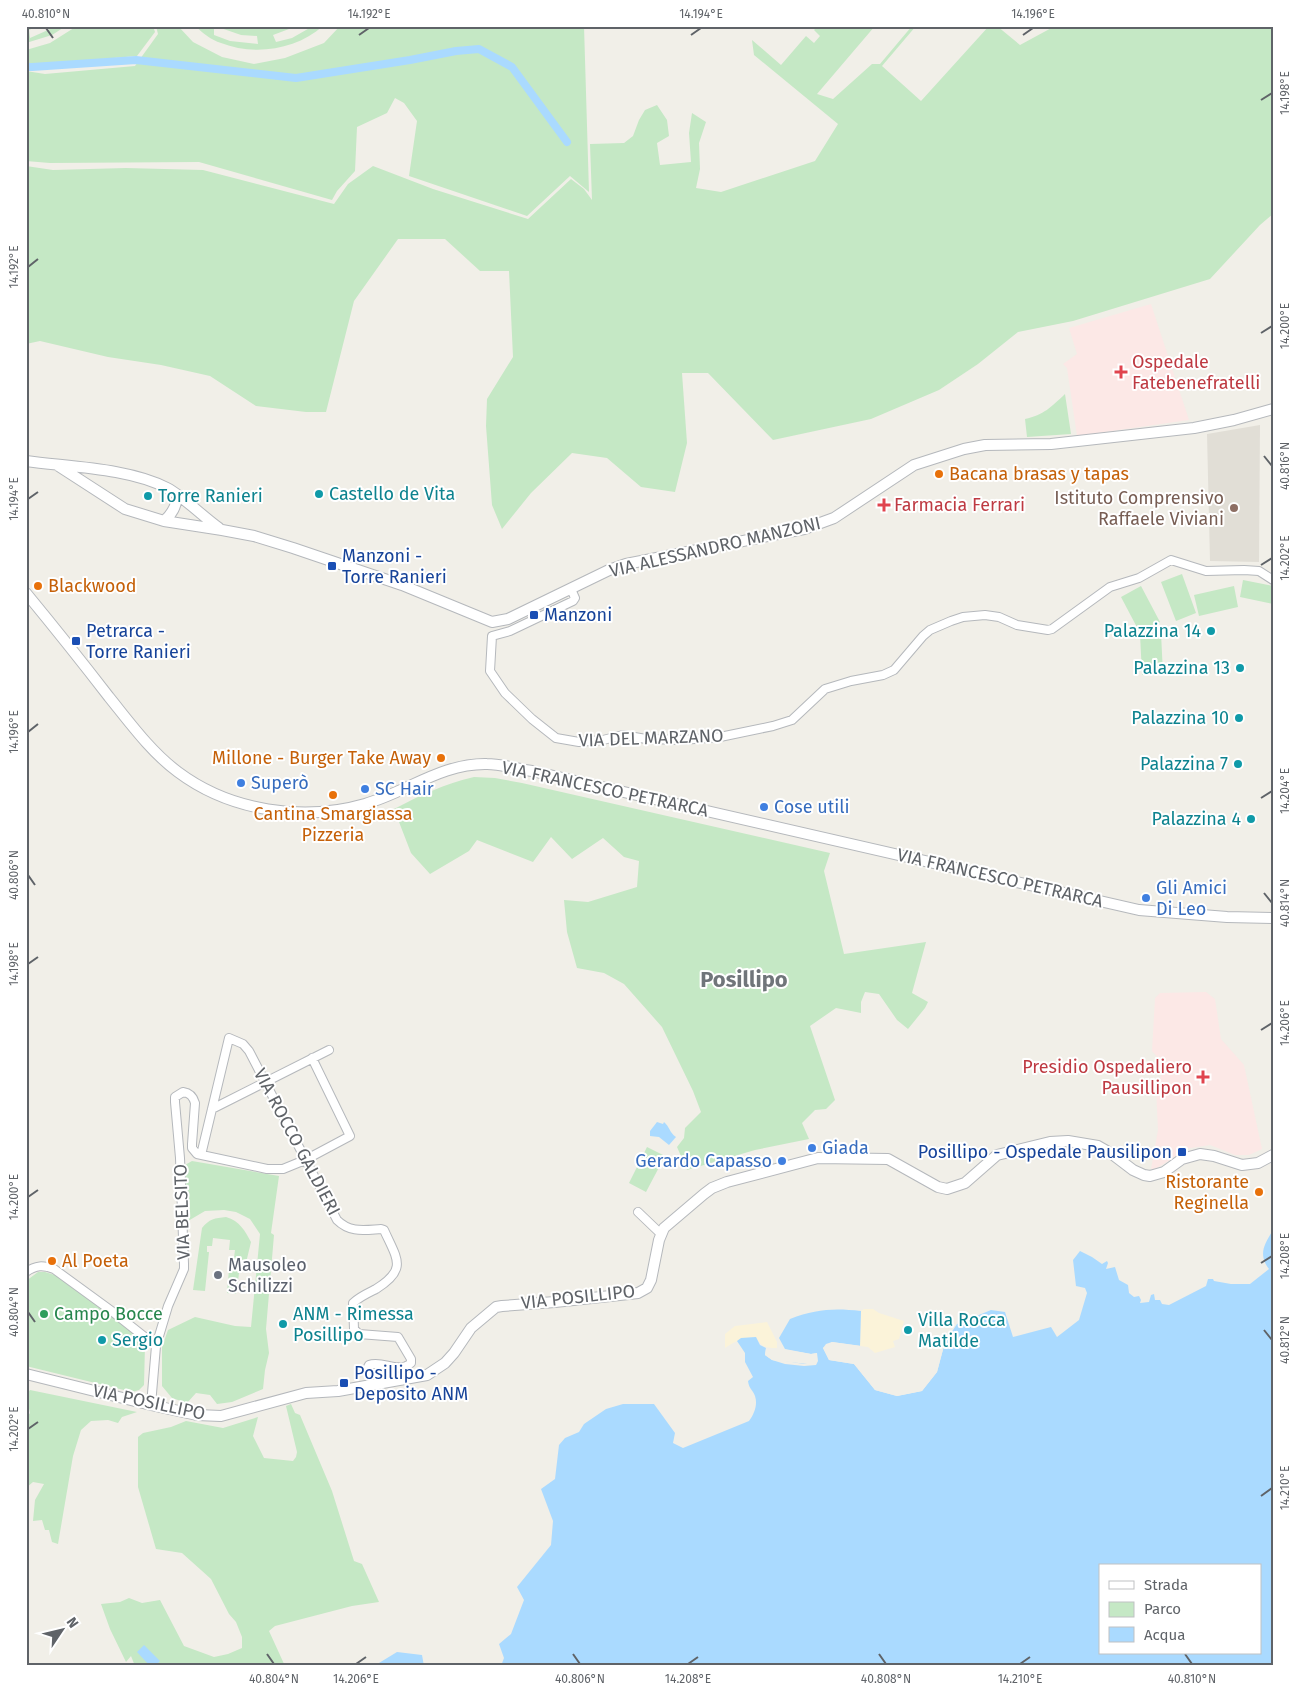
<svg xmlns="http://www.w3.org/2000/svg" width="1299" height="1692" font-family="'Fira Sans',sans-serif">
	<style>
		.education { fill: #e1ded6 }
		.medical { fill: #fce8e6 }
		.green { fill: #c5e8c5 }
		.sand { fill: #fbf3d9 }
		.water { fill: #aadaff; fill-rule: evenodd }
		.pier { fill: #f1efe8 }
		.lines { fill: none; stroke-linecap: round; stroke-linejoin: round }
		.canal { stroke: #aadaff; stroke-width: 8 }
		.minor-casing { stroke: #b5b8bc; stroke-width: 10 }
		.tertiary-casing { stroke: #b5b8bc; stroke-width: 12 }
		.minor { stroke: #fff; stroke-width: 8 }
		.tertiary { stroke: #fff; stroke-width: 10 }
		.ticks { fill: none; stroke: #5f6368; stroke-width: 2 }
		.health-dot { fill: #e0444e; stroke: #fff; stroke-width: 2 }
		.food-dot { fill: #e8710a; stroke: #fff; stroke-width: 2 }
		.culture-dot { fill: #0f9aa8; stroke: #fff; stroke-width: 2 }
		.education-dot { fill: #8d6e63; stroke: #fff; stroke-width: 2 }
		.transit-dot { fill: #1a4fb4; stroke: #fff; stroke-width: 2 }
		.shop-dot { fill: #3f7fe0; stroke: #fff; stroke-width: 2 }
		.worship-dot { fill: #6b7280; stroke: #fff; stroke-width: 2 }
		.leisure-dot { fill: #2e9e5b; stroke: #fff; stroke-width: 2 }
		.labels { text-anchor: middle; stroke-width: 4; stroke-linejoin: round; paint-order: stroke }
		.health-label { font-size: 18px; fill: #be3a42; stroke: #fff; text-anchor: start }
		.food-label { font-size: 18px; fill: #c56008; stroke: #fff; text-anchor: start }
		.culture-label { font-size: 18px; fill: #0d838f; stroke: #fff; text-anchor: start }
		.education-label { font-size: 18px; fill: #785e54; stroke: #fff; text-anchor: end }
		.street-label { font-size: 18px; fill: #5f6368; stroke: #fff }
		.transit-label { font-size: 18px; fill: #164399; stroke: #fff; text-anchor: start }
		.shop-label { font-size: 18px; fill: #366cbe; stroke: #fff; text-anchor: start }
		.worship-label { font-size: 18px; fill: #5b616d; stroke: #fff; text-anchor: start }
		.leisure-label { font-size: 18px; fill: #27864d; stroke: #fff; text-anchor: start }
		.district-label { font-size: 22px; font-weight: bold; fill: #70757a; stroke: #fff }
		.neatline { fill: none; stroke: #5f6368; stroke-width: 2 }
		.ticks-label { font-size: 12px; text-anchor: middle; fill: #5f6368 }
	</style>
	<rect width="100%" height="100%" fill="#f1efe8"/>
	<path class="education" d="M1260,425L1259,562L1210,561L1207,434Z"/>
	<path class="medical" d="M1151,304L1189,420L1077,436L1067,368L1063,364L1077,354L1069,328Z
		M1206,992L1215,999L1221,1039L1244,1065L1262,1149L1249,1155H1235L1210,1145L1185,1149L1170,1160L1157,1168L1151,1169L1158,1130L1156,1088L1165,1066L1152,1051L1155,998L1160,993Z"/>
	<path class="green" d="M26,26H38L29,30L30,38L57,26H66L52,35L26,43Z
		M77,26H153L155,32L137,56L55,63H26V50L50,43Z
		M156,26H178L193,42L222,57L254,64L285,58L324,43L340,26H584L589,192L570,176L527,216L409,176L417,121L404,103L395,98L387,113L357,127L355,171L337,191L332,200L199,162L50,163L26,161V71L45,74L135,66L158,34Z
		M195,26H214V35L230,41L258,44L257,36L241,35L215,26H297L273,35L276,42L292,38L313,26H323C296,50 254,56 221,43C211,40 203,33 195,26Z
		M818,26H875L817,94L833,99L872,64H880L912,26H916L882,66L921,101L989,26H997L1020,45L1055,26H1273V214L1260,225L1210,279L1073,321L1018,332L978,364L939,390L871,419L773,440L708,373H682L687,443L675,492L641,487L607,458L572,453L531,493L502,529L492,505L486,426L487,399L513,357L509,271H480L445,239H398L354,301L326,412H306L256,406L210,376L161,365L108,357L40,341L26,344V166L53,170L126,168L203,170L334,204L348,184L373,166L433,189L528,219L571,179L584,189L592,200L590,144L624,143L633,136L639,120L645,110L657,105L667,120L669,136L657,143L660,165L691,162L689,133L692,113L706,122L699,143L700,169L696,188L721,192L815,161L838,124L754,55L752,40L781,65L806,36L814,43L820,36L814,30Z
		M1065,394L1071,434L1027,437L1025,419C1044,415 1051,407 1065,394Z
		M1182,574L1196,613L1176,621L1161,582Z
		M1243,580L1273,586V604L1240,597Z
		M1141,586L1160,622L1140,633L1121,597Z
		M1234,586L1238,607L1199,616L1194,595Z
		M1161,633L1163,674L1142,675L1140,634Z
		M474,777L495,778L522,783L830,853L824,871L844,954L926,942L912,993L928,1002L925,1008L908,1029L897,1020L879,994L865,992L861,1002V1013L836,1008L810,1026L835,1100L826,1109L815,1110L802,1123L809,1139L755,1150L687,1170L677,1147L684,1138L685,1128L701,1112L693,1091L662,1027L624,984L604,973L577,968L567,932L564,900L588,902L637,887L639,861L624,857L603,838L572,859L551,837L533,862L477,840L469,851L430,874L411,853L394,809C421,795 444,784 474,777Z
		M647,1147L665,1156L646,1192L629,1183Z
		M192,1161L279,1176L271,1233L274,1235L266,1329L269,1353L265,1370L263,1389L232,1402L217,1404L210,1395L196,1393L187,1403L172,1398L162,1386V1347L168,1330L195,1317L235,1326L251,1327L260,1234L250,1219L236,1212L224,1210L205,1211L188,1221L185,1165Z
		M226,1217C240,1221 245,1231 251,1242L245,1267H240L236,1294L227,1293L230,1258H234L235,1250H229L230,1240L213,1238L212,1246H207V1252H209L205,1291L193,1290L202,1228C209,1219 215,1218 226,1217Z
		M38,1272H45L58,1276L128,1329L145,1345L144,1385L139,1390L132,1392L26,1366V1281Z
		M30,1390L137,1412L122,1417L118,1423L108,1420L91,1421L81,1430L73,1456L58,1544L52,1542L49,1530H45L42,1520L33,1521L35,1500L44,1484L33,1482L26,1488V1418L30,1413L26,1395Z
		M291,1404L295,1413L300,1415L332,1491L354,1561L362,1564L379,1602L352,1606L275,1626L269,1631L285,1666H135L131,1656L126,1662L110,1629L101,1604L120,1602L129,1598L142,1603L160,1600L184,1646L214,1657L228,1654L242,1648V1637L236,1622L229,1614L211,1579L182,1553L156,1549L138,1487V1437L143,1433L171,1427L186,1421L223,1428L258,1417L253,1436L264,1458L293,1461L296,1457L297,1452L286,1406Z"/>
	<path class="sand" d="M864,1309H873L879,1313L904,1321L899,1339L893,1341L895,1347L875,1353L868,1347L860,1346L861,1311Z
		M767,1322L777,1342V1348C766,1348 761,1347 756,1337C743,1337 736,1341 725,1348V1334L735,1326Z"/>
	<path class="water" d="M657,1122L663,1124L664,1122C670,1127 669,1132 676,1137L669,1145L659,1137L650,1136V1131Z
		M1273,1230V1666H501L504,1658L499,1644L511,1634L524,1600L517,1587L551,1545L553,1521L541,1489L555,1479L559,1445L565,1438L579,1432L584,1424L606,1409L623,1404H654L675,1433L673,1443L683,1448L749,1421C754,1414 758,1405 755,1396C753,1390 749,1389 748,1381L753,1377L745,1362V1353L737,1341L741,1338L756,1337L760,1345L766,1348L765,1355L772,1360L816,1365L817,1353L811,1354L785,1349L779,1338L790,1319C816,1309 834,1308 861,1311L860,1346L832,1342L823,1348L829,1360L854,1364L875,1390L897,1396L922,1391L937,1372L945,1342L957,1324L991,1310L1005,1312L1013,1337L1051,1327L1057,1337L1079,1320L1087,1293L1085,1288L1076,1286L1073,1260L1080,1251L1092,1257L1102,1264L1107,1261L1108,1263L1106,1269L1115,1267L1119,1280L1128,1285L1129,1293L1134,1297L1139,1296L1141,1300L1140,1303L1149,1302L1151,1295L1154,1294L1155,1300H1160L1162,1304L1169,1305L1206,1286L1208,1279H1213L1214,1281L1231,1284H1250L1269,1269C1258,1254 1264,1245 1273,1230ZM1100,1566H1260V1653H1100Z
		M144,1645L160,1661L155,1666H150L137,1652Z
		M397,1652L422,1655L424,1666H374Z"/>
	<path class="pier" d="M951,1329L952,1331L945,1342L937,1372L922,1391L897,1396L875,1390L854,1364L829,1360L823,1348L826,1344L832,1342L862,1346L860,1348L832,1344L826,1348L831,1358L856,1362L877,1388L898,1394L921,1388L935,1371L943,1341Z
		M766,1348H769L768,1354L773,1357L786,1361L804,1364L815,1363V1356L811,1357L785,1351L782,1349L811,1354L817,1353L818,1361L816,1365L804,1366L785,1364L772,1360L765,1355Z"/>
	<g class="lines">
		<path class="canal" d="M26,67H32L136,60L296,78L410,60L456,51L479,49L512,67L567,142"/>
		<g class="minor-casing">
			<path id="minor" d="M571,589L575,598L573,601L510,631L492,636L490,671L505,693L532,719L556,738L579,742L603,740L623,735L646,739L682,740L720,737L773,726L792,720L825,689L851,681L883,675L894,670L923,636L930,630L951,621L963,617L985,615L999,617L1017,625L1048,630L1052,629L1110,587L1139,578L1171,560L1206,571L1244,570L1259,571L1273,580
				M212,1109L329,1050
				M201,1155L229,1038L243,1044L249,1051L337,1220C350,1233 364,1230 381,1229L384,1230C397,1259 408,1269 376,1289C368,1293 359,1297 353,1303L354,1329L359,1334L398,1337L411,1359V1363C398,1374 383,1360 369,1365L367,1369L370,1373L391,1374L402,1380
				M638,1212L661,1234
				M26,1272C36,1265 43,1265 54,1269L113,1312L156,1346
				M151,1405L156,1346L168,1306L184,1269V1264L180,1158L175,1102V1097L183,1092C190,1093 193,1096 195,1103L192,1144V1148L197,1154L267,1169H283L305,1160L350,1136L312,1058"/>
		</g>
		<g class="tertiary-casing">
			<path id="tertiary" d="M26,461C69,467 129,468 167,488C184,497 202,516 219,528
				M57,465L125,509L164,521L222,530L254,536L293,548L402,585L492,622L508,619L609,570L626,564L804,529L834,518L914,465L964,449L985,445L1051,444L1194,428L1234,420L1273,409
				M164,521C172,514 177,506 177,495
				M26,593C54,627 82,662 109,697C130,723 151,752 178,772C230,811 303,822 365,804C407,792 442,763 487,764C501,764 517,769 532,771L1139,910L1227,917L1273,918
				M26,1374L151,1405L197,1415L221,1416L306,1393L338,1391L427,1375L445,1363L454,1353L471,1328L496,1307L502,1306L555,1302L638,1293L647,1288L651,1280L659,1240L664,1228L704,1194L712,1188L727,1182L818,1158L888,1159L938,1187L947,1189L965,1183L997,1155L1050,1142L1068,1141L1098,1146L1112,1154L1133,1170L1144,1175L1150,1176L1164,1172L1182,1159L1200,1154L1214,1156L1242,1165L1258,1163L1273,1155"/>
		</g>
		<use href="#minor" class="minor"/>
		<use href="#tertiary" class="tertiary"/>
	</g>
	<path class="ticks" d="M46,28L53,38M359,35L369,28M691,35L701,28M1023,35L1033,28M1261,100L1272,93M28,267L38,259M1261,333L1272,326M1264,456L1272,466M28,499L38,492M1261,565L1272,558M28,732L38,724M1261,798L1272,791M28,875L35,885M1264,893L1272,903M28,964L38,957M1261,1030L1272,1023M28,1197L38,1190M1261,1263L1272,1256M28,1312L35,1322M1264,1330L1272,1340M28,1429L38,1422M1261,1496L1272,1488M267,1654L274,1664M573,1654L580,1664M879,1654L886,1664M1185,1654L1192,1664M356,1664L366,1657M688,1664L698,1657M1020,1664L1030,1657"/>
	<g class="health-dot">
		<path d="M1118.5 364.5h5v5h5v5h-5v5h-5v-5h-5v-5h5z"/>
		<path d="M881.5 497.5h5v5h5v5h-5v5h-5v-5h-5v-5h5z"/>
		<path d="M1200.5 1069.5h5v5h5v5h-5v5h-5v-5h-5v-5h5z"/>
	</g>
	<g class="food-dot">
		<circle cx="939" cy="474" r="5"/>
		<circle cx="38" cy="586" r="5"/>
		<circle cx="441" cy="758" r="5"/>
		<circle cx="333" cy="795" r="5"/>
		<circle cx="1259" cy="1192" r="5"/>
		<circle cx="52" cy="1261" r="5"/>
	</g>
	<g class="culture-dot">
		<circle cx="319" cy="494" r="5"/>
		<circle cx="148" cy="496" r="5"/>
		<circle cx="1211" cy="631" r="5"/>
		<circle cx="1240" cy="668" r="5"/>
		<circle cx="1239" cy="718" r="5"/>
		<circle cx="1238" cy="764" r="5"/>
		<circle cx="1251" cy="819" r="5"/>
		<circle cx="283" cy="1324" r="5"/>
		<circle cx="908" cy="1330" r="5"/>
		<circle cx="102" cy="1340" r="5"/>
	</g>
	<circle class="education-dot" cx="1234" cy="508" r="5"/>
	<g class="transit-dot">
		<rect x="327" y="561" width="10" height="10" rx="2.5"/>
		<rect x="529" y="610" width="10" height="10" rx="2.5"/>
		<rect x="71" y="636" width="10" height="10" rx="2.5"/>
		<rect x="1177" y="1147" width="10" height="10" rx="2.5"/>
		<rect x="339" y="1378" width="10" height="10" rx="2.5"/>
	</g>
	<g class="shop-dot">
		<circle cx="241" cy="783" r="5"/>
		<circle cx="365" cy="789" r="5"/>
		<circle cx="764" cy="807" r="5"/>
		<circle cx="1146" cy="898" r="5"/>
		<circle cx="812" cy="1148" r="5"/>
		<circle cx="782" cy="1161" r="5"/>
	</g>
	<circle class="worship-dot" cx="218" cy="1275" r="5"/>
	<circle class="leisure-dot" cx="44" cy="1314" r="5"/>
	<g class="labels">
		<g class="health-label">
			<text x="1132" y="368">Ospedale<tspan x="1132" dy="21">Fatebenefratelli</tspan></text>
			<text x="894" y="511">Farmacia Ferrari</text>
			<text x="1192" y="1073" text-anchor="end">Presidio Ospedaliero<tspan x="1192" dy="21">Pausillipon</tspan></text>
		</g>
		<g class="food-label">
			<text x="949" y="480">Bacana brasas y tapas</text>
			<text x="48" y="592">Blackwood</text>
			<text x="431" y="764" text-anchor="end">Millone - Burger Take Away</text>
			<text x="333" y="820" text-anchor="middle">Cantina Smargiassa<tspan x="333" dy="21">Pizzeria</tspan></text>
			<text x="1249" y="1188" text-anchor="end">Ristorante<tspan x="1249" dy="21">Reginella</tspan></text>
			<text x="62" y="1267">Al Poeta</text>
		</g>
		<g class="culture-label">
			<text x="329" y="500">Castello de Vita</text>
			<text x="158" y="502">Torre Ranieri</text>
			<text x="1201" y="637" text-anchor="end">Palazzina 14</text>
			<text x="1230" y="674" text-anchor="end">Palazzina 13</text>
			<text x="1229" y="724" text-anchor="end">Palazzina 10</text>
			<text x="1228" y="770" text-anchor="end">Palazzina 7</text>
			<text x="1241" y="825" text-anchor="end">Palazzina 4</text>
			<text x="293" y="1320">ANM - Rimessa<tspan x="293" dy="21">Posillipo</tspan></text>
			<text x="918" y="1326">Villa Rocca<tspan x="918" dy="21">Matilde</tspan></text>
			<text x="112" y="1346">Sergio</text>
		</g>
		<g class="education-label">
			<text x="1224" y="504">Istituto Comprensivo<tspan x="1224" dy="21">Raffaele Viviani</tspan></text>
		</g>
		<g class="street-label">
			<text transform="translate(715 547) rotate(-13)" y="6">VIA ALESSANDRO MANZONI</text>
			<text transform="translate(651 738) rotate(-2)" y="6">VIA DEL MARZANO</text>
			<text transform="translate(605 789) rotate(12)" y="6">VIA FRANCESCO PETRARCA</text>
			<text transform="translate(1000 878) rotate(13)" y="6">VIA FRANCESCO PETRARCA</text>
			<text transform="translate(297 1142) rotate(62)" y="6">VIA ROCCO GALDIERI</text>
			<text transform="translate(182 1212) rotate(-92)" y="6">VIA BELSITO</text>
			<text transform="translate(578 1297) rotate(-6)" y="6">VIA POSILLIPO</text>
			<text transform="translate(149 1402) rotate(12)" y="6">VIA POSILLIPO</text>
		</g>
		<g class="transit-label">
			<text x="342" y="562">Manzoni -<tspan x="342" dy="21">Torre Ranieri</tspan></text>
			<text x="544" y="621">Manzoni</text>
			<text x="86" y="637">Petrarca -<tspan x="86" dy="21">Torre Ranieri</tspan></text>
			<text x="1172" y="1158" text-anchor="end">Posillipo - Ospedale Pausilipon</text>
			<text x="354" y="1379">Posillipo -<tspan x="354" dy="21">Deposito ANM</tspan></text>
		</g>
		<g class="shop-label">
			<text x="251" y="789">Superò</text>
			<text x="375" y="795">SC Hair</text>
			<text x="774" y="813">Cose utili</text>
			<text x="1156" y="894">Gli Amici<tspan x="1156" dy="21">Di Leo</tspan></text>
			<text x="822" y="1154">Giada</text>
			<text x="772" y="1167" text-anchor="end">Gerardo Capasso</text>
		</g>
		<g class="worship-label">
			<text x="228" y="1271">Mausoleo<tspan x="228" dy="21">Schilizzi</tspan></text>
		</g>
		<g class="leisure-label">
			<text x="54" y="1320">Campo Bocce</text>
		</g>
		<g class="district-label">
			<text x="744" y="987">Posillipo</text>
		</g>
	</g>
	<rect width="1299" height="1692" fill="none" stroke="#ffffff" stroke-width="55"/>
	<rect x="1099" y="1564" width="162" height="90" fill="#ffffff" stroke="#bfc1c3"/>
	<rect x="1109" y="1581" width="25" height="8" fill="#ffffff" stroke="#bfc1c3"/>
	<text x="1144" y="1590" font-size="15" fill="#5f6368">Strada</text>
	<rect x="1109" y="1602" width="25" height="15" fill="#c5e8c5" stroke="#bfc1c3"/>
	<text x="1144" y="1614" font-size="15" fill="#5f6368">Parco</text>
	<rect x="1109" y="1627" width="25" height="15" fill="#aadaff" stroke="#bfc1c3"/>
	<text x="1144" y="1640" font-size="15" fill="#5f6368">Acqua</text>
	<g transform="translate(62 1630) rotate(55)" stroke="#ffffff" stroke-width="4" paint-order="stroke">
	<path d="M0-4L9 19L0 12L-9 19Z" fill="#5f6368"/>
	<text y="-8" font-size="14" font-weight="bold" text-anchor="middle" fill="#5f6368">N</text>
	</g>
	<rect x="28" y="28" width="1244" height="1636" class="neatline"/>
	<g class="ticks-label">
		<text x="46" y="18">40.810°N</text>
		<text x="369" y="18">14.192°E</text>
		<text x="701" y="18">14.194°E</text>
		<text x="1033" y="18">14.196°E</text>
		<text transform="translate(1285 93) rotate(-90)" y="4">14.198°E</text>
		<text transform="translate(14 267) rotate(-90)" y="4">14.192°E</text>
		<text transform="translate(1285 326) rotate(-90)" y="4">14.200°E</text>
		<text transform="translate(1285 466) rotate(-90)" y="4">40.816°N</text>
		<text transform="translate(14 499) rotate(-90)" y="4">14.194°E</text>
		<text transform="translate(1285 558) rotate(-90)" y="4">14.202°E</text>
		<text transform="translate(14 732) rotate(-90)" y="4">14.196°E</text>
		<text transform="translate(1285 791) rotate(-90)" y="4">14.204°E</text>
		<text transform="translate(14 875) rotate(-90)" y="4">40.806°N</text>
		<text transform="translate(1285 903) rotate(-90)" y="4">40.814°N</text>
		<text transform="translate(14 964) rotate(-90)" y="4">14.198°E</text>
		<text transform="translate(1285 1023) rotate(-90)" y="4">14.206°E</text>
		<text transform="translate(14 1197) rotate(-90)" y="4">14.200°E</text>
		<text transform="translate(1285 1256) rotate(-90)" y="4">14.208°E</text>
		<text transform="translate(14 1312) rotate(-90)" y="4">40.804°N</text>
		<text transform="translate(1285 1340) rotate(-90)" y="4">40.812°N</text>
		<text transform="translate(14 1429) rotate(-90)" y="4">14.202°E</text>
		<text transform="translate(1285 1488) rotate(-90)" y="4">14.210°E</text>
		<text x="274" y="1683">40.804°N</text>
		<text x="356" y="1683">14.206°E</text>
		<text x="580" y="1683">40.806°N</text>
		<text x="688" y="1683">14.208°E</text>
		<text x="886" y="1683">40.808°N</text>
		<text x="1020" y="1683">14.210°E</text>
		<text x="1192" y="1683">40.810°N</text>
	</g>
</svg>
